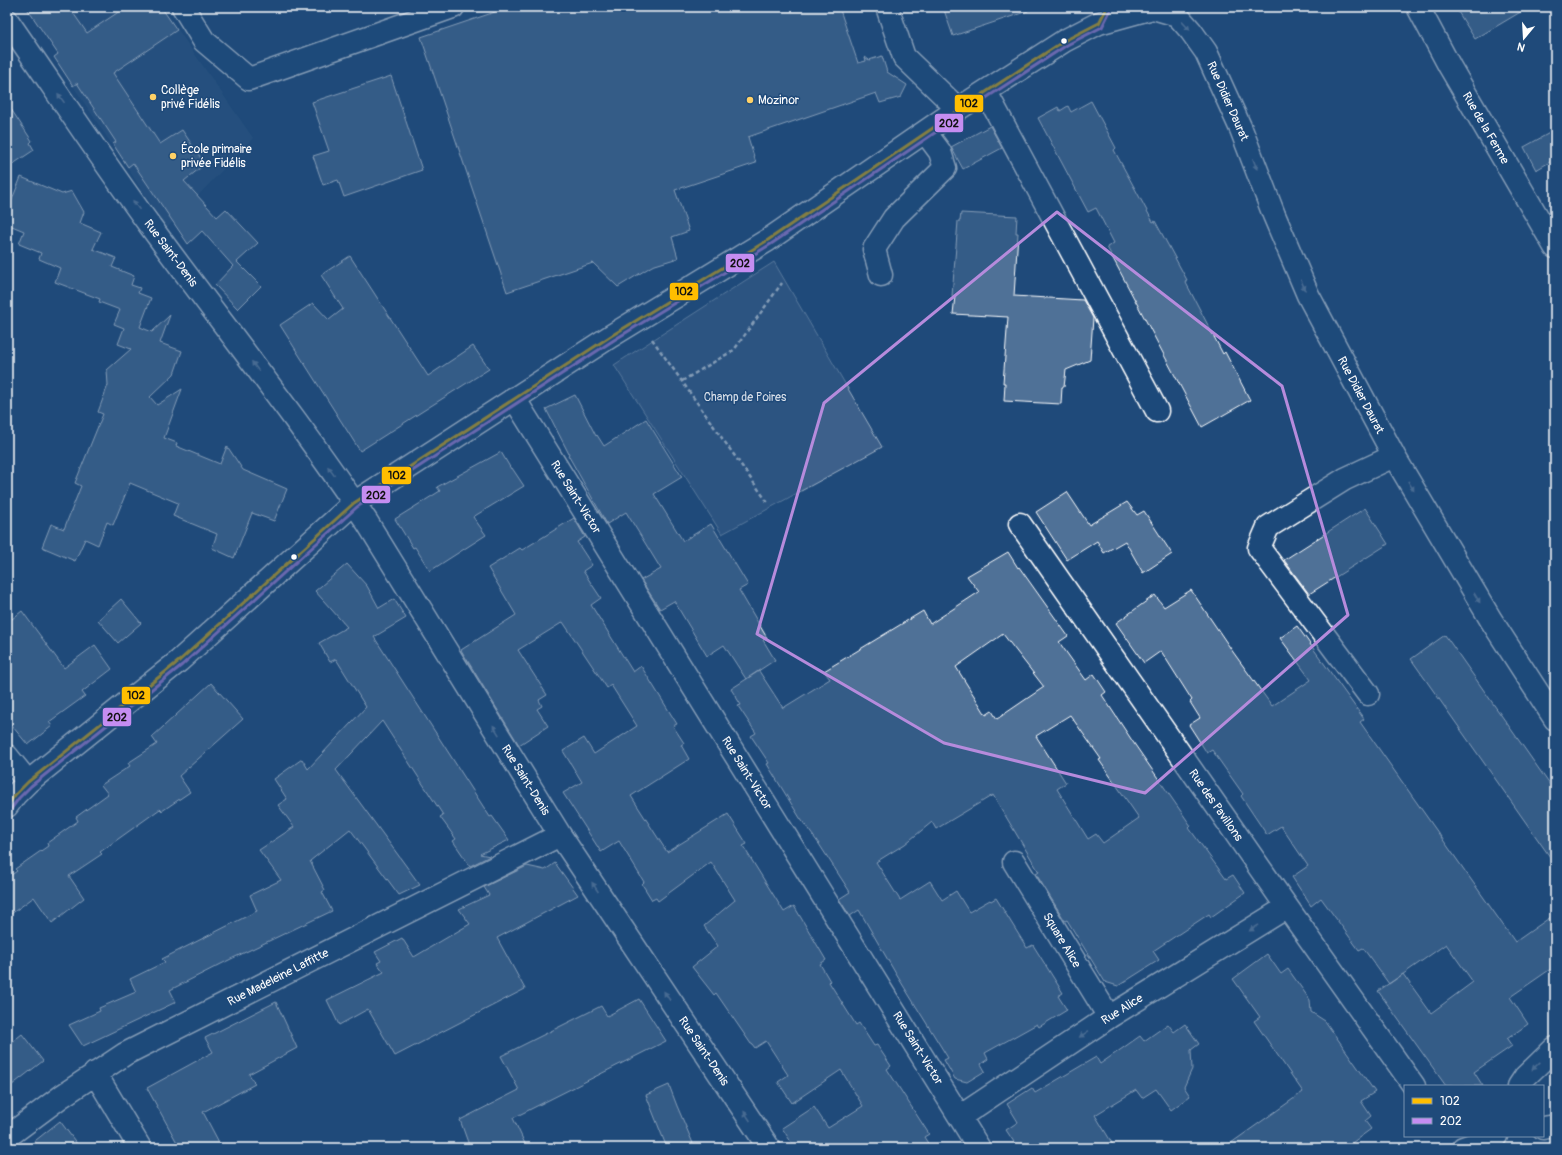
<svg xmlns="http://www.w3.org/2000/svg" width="1562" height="1155" font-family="Pangolin,sans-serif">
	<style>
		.built { fill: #2e5683 }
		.green { fill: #3c618b; stroke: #9eb0c5 }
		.building { fill: #507197; stroke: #fff; fill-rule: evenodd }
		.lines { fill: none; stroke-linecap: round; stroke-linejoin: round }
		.minor-casing { stroke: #fff; stroke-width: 25 }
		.path { stroke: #fff; stroke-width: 2.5; stroke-dasharray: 4 3; stroke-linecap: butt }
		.minor { stroke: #1f4a7a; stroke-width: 22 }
		.bus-1-casing { stroke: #1f4a7a; stroke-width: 6 }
		.bus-2-casing { stroke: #1f4a7a; stroke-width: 6 }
		.bus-1 { stroke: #ffbe00; stroke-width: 3 }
		.bus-2 { stroke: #c58df1; stroke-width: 3 }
		.oneway { fill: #7992af }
		.marked { fill: none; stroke: #b68bdc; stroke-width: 3; stroke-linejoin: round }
		.bus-dot { fill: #fff; stroke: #1f4a7a; stroke-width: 1.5 }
		.poi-dot { fill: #ffd166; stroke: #1f4a7a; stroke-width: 1.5 }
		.labels { text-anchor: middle; stroke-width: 3; stroke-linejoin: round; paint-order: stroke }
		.poi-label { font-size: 12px; fill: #fff; stroke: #1f4a7a; text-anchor: start }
		.street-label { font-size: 12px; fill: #fff; stroke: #1f4a7a }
		.park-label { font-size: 12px; fill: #d8dfe8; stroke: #1f4a7a }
		.line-badge { stroke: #1f4a7a; stroke-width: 1.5 }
		.pale-badge-label { font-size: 11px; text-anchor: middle; font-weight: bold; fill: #111 }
	</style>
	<rect width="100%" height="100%" fill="#1f4a7a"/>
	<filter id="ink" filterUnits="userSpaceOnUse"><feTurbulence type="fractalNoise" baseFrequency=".025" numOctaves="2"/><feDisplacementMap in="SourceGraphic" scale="8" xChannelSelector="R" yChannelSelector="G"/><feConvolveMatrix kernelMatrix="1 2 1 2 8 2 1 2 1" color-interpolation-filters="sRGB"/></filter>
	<g filter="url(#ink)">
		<path class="built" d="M27,7H162L253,138L167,228L54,57L59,54L27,9Z"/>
		<path class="green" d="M774,262L882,447L722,534L614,365Z"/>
		<path class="building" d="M26,7H69L87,33L126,7H161L177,30L113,73L160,144L182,130L205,164L184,181L217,217L226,209L258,243L237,262L261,286L238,309L215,285L233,266L202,231L188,244L133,163L128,167L113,144L116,142L77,83L73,86L54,57L58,54Z
			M493,7H839L858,63L866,61L865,57L869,60L882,56L887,72L907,85L901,97L880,103L876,93L748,137L756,163L675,190L689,231L672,237L678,258L652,266L618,287L593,263L507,292L421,37L495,12Z
			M943,7H1028V11L953,36Z
			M1455,7H1529L1475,39Z
			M391,76L422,170L344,197L338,180L323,185L313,156L329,151L312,102Z
			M1091,101L1116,148L1114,150L1153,222L1155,221L1187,280L1185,281L1223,354L1225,352L1250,400L1202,427L1107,247L1114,243L1096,208L1088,212L1038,118L1058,107L1060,111L1068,106L1071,112Z
			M7,103L32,141L30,143L34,150L7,168Z
			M990,126L1002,148L963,169L951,147Z
			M1555,130V159L1536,170L1524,147Z
			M21,177L62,194L72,191L84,212L80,223L101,232L93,249L116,258L112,267L134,276L131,285L140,288L138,293L151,298L140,327L152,332L170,315L160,343L182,351L174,374L150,397L157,405L182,389L164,438L177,443L176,446L220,464L227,446L243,470L287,489L274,521L252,513L234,558L212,548L217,534L173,516L178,503L130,483L113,525L107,522L98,545L85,539L75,561L42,547L51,524L64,529L81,486L75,483L103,414L98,412L108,385L107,370L131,349L118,344L124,328L114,324L120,310L99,302L100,299L55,282L60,268L39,259L41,253L19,244L24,231L7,224V212Z
			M961,213L1017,216L1016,233H1018L1014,296L1083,300L1093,318L1090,360L1066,370L1064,387H1062L1061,404L1004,401L1005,383H1003L1008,317L953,314L955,296H952L958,221H960Z
			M350,256L428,376L473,346L489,369L360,451L280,325L313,303L329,320L343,309L321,275Z
			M575,395L596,436L597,435L604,446L646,419L682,477L654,494L683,541L711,524L748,585L739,590L767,638L763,640L775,660L746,679L724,645L707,656L674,601L660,609L641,580L661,569L626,512L607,524L568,455L569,454L546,409Z
			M501,452L511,469L512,468L524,486L473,517L486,535L430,571L415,547L413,548L395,519L440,491L437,487Z
			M1067,492L1089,525L1127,502L1137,515L1144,511L1172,554L1143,573L1125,541L1104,553L1097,541L1067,560L1036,512Z
			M1365,508L1388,544L1309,594L1284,560Z
			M574,518L585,537L577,542L592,565L583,571L601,598L591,605L633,672L641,666L677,724L673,726L684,743L681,745L689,759L631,796L667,852L728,814L747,844L743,846L784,912L794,906L826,960L820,964L830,981L829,982L856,1025L859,1023L874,1046L877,1045L891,1066L887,1069L929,1134L924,1137L931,1148H795L782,1128L814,1107L828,1128L863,1106L841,1070L792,1103L778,1082L788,1075L766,1041L755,1048L752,1044H751L716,993L714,995L692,967L718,946L704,926L735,900L711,862L658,901L656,898L652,900L642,884L644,882L619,841L601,852L563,793L582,782L563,751L584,738L594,754L637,726L611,685L607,688L563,622L518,650L547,695L539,700L542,706L537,709L548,726L519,745L461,650L516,615L488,568L520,548L522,550Z
			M1008,552L1018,568L1019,567L1068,636L1059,642L1086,680L1094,674L1106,692L1102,695L1133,742L1191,826L1189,828L1226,879L1233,875L1245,893L1211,917L1209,914L1153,951L1159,960L1118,986L1105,982L1067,920L1065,921L1036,874L1039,872L993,795L936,829L932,822L905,844L876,862L900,900L930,881L942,900L956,891L969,912L990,900L991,901L996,898L1027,948L1033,945L1063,993L1058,996L1067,1010L1039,1027L1037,1024L985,1053L988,1059L981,1064L985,1071L967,1082L955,1079L944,1060L948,1058L896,974L859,910L850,916L839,899L850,892L819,844L800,818L767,764L769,763L751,736L756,733L738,706L741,705L731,689L759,671L783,708L830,679L824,671L923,611L930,624L979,592L967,576ZM1003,634L1044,687L997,719L992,711L986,715L956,667ZM1070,715L1101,759L1099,760L1139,818L1103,843L1096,834L1088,839L1057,789L1066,783L1036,736Z
			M347,564L367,586L379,608L394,599L406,618L374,637L490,817L492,816L509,840L480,854L490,856L470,866L453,841L456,839L440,817L443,815L382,721L336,770L420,885L399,895L350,829L310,861L325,890L322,892L332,911L231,959L170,990L176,1002L83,1046L69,1025L100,1011L99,1008L136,992L130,979L165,962L162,959L257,911L250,895L281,880L259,850L294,827L278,805L287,799L274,779L302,759L308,769L366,707L336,659L330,662L319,643L347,627L315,591Z
			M1191,590L1233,652L1272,706L1311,680L1280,638L1297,626L1364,719L1360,722L1515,942L1555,914V966L1510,997L1528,1024L1507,1039L1512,1046L1474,1072L1483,1086H1446L1378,991L1403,974L1431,1013L1473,982L1446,944L1389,984L1363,948L1359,950L1321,898L1311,906L1292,877L1308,866L1281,826L1267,835L1241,796L1243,794L1212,750L1207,753L1189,725L1200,718L1190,702L1192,700L1161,651L1144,663L1116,623L1155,595L1164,607Z
			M121,599L141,623L118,643L98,620Z
			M22,611L64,668L95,645L112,669L82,692L85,696L49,722L52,726L28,745L7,720V623Z
			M1445,635L1555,792V864L1411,659Z
			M211,683L243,719L179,776L190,792L162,811L160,809L100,852L102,854L69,876L84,898L52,923L34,897L7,917V878L17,871L15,869L48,846L47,843L78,821L76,817L108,794L101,785L130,766L128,763L157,744L152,737Z
			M555,863L578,895L497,938L525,989L395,1056L368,1009L339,1025L327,1000L384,972L377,963L381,961L375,952L402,938L414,957L470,924L459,909L489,895L484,887L527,866L545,870Z
			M1267,954L1281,974L1288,969L1310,1000L1311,1012L1325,1021L1375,1092L1361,1101L1371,1116L1365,1121L1371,1129L1345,1148H1224L1303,1092L1254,1021L1260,1017L1233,979Z
			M639,999L666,1041L513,1118L527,1148H470L460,1120L519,1090L501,1056L601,1006L607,1016Z
			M276,1002L297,1048L249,1074L255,1084L203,1112L222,1148H180L147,1088L213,1052L205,1038Z
			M1168,1024L1174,1032L1185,1024L1199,1044L1191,1050L1192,1069L1184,1087L1190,1096L1171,1110L1156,1089L1142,1098L1136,1090L1095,1115L1115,1148H1018L1006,1130L1018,1122L1007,1104L1032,1088L1035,1093L1096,1057L1100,1064L1140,1036L1144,1041Z
			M22,1034L43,1061L7,1089V1046Z
			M669,1085L677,1106L695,1148H667L646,1095Z
			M60,1121L80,1148H26Z"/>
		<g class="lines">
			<g class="minor-casing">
				<path id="minor" d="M183,7L204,41L249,79L453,7
					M887,7L904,57L958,109
					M1418,7L1450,67L1555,247
					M7,20C55,89 101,159 151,227C223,325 299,420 367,522L560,835L769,1148
					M986,92L1157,411
					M881,275L874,249L894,218L945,168L940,152L925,132
					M514,398L979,1148
					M1020,524L1287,907L1414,1086
					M1368,694L1259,548L1268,527L1345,479L1394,456
					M7,756L28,782
					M7,806L15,795L28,782L179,661L354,503L611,336L768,240L958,109L1064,41L1099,23L1153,8L1177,15L1191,31L1206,52L1241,129L1274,215L1308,295L1394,456L1491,620L1555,719
					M1014,862L1109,1017
					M95,1073L140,1148
					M1519,1086L1525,1077L1555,1048
					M961,1116L1109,1017L1287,907
					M1543,1128L1555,1126
					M7,1137L62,1096L125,1054L560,835
					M1463,1148L1496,1136"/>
			</g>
			<path class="path" d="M652,339L768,503
				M682,381L734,350L782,283"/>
			<use href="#minor" class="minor"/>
			<g class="bus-1-casing">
				<path id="bus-1" d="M7,806L15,795L28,782L179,661L354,503L611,336L768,240L986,92L1064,41L1099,23L1107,7"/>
			</g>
			<g class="bus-2-casing">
				<path id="bus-2" d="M11,809L19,798L31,786L182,665L357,507L614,340L771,244L989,96L1067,45L1102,27L1111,9"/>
			</g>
			<use href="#bus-1" class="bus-1"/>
			<use href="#bus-2" class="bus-2"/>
		</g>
		<defs><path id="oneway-solid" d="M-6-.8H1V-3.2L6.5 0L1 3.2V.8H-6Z"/></defs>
		<g class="oneway">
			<use href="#oneway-solid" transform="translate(1186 26) rotate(47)"/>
			<use href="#oneway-solid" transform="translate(61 98) rotate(-125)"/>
			<use href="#oneway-solid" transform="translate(1255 164) rotate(69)"/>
			<use href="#oneway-solid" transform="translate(136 205) rotate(-125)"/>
			<use href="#oneway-solid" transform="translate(1303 285) rotate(67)"/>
			<use href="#oneway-solid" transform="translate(255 366) rotate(-126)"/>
			<use href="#oneway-solid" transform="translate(331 471) rotate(-126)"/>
			<use href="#oneway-solid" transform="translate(1411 486) rotate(59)"/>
			<use href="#oneway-solid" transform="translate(1477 598) rotate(59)"/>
			<use href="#oneway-solid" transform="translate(496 730) rotate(-122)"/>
			<use href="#oneway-solid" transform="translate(595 887) rotate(-124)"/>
			<use href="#oneway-solid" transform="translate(1254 928) rotate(148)"/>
			<use href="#oneway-solid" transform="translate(667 996) rotate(-124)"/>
			<use href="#oneway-solid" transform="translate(1084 1034) rotate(146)"/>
			<use href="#oneway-solid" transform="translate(1536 1066) rotate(136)"/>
			<use href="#oneway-solid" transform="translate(747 1116) rotate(-124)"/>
		</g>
	</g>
	<path d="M0 0H1562V1155H0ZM1057,212L1282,386L1348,615L1145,793L944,743L757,634L824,403Z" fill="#1f4a7a" fill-opacity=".55" fill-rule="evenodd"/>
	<path class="marked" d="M1057,212L1282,386L1348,615L1145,793L944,743L757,634L824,403Z"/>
	<g class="bus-dot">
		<circle cx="1064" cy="41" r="3.5"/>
		<circle cx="294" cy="557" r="3.5"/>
	</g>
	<g class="poi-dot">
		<circle cx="153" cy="97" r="4"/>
		<circle cx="750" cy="100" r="4"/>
		<circle cx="173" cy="156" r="4"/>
	</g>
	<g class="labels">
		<g class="poi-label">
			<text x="161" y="94">Collège<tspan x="161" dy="14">privé Fidélis</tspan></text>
			<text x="758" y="104">Mozinor</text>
			<text x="181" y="153">École primaire<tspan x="181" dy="14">privée Fidélis</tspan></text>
		</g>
		<g class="street-label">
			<text transform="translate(1228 101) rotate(66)" y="4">Rue Didier Daurat</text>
			<text transform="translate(1486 128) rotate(60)" y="4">Rue de la Ferme</text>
			<text transform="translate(171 253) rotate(53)" y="4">Rue Saint-Denis</text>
			<text transform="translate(1361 395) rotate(62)" y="4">Rue Didier Daurat</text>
			<text transform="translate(576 497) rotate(58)" y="4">Rue Saint-Victor</text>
			<text transform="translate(747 773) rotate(58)" y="4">Rue Saint-Victor</text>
			<text transform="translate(526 780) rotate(58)" y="4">Rue Saint-Denis</text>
			<text transform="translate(1216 805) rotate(55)" y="4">Rue des Pavillons</text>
			<text transform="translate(1062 940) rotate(59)" y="4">Square Alice</text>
			<text transform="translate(278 977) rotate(-27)" y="4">Rue Madeleine Laffitte</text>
			<text transform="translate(1122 1009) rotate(-32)" y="4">Rue Alice</text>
			<text transform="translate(918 1048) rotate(58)" y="4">Rue Saint-Victor</text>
			<text transform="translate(704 1051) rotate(56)" y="4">Rue Saint-Denis</text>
		</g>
		<g class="park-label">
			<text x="745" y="401">Champ de Poires</text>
		</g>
	</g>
	<g class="line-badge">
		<rect x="954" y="94" width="30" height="19" rx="4" fill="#ffbe00"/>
		<rect x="934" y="113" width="30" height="20" rx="4" fill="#c58df1"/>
		<rect x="725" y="253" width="30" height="20" rx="4" fill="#c58df1"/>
		<rect x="669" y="282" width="30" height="19" rx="4" fill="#ffbe00"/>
		<rect x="381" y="466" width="31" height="19" rx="4" fill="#ffbe00"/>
		<rect x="361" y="485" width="30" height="19" rx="4" fill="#c58df1"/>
		<rect x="121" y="686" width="30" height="19" rx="4" fill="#ffbe00"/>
		<rect x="102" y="707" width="30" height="20" rx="4" fill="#c58df1"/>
	</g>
	<g class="pale-badge-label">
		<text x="969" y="107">102</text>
		<text x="949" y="127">202</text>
		<text x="740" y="267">202</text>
		<text x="684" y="295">102</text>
		<text x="397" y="479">102</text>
		<text x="376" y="499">202</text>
		<text x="136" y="699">102</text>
		<text x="117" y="721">202</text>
	</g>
	<rect width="1562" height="1155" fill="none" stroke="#1f4a7a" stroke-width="24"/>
	<rect x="12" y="12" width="1538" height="1131" fill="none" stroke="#fff" stroke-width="1.5" filter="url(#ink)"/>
	<rect x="1404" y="1085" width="140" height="52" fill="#1f4a7a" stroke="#7992af"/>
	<rect x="1412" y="1098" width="20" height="6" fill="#ffbe00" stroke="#7992af"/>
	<text x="1440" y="1105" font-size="12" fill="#ffffff">102</text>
	<rect x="1412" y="1118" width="20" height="6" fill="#c58df1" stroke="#7992af"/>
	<text x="1440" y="1125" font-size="12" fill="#ffffff">202</text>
	<g transform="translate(1524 38) rotate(198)" stroke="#1f4a7a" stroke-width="3" paint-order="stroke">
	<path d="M0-3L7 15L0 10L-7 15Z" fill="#ffffff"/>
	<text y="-6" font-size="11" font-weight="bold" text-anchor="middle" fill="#ffffff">N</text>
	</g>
</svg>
